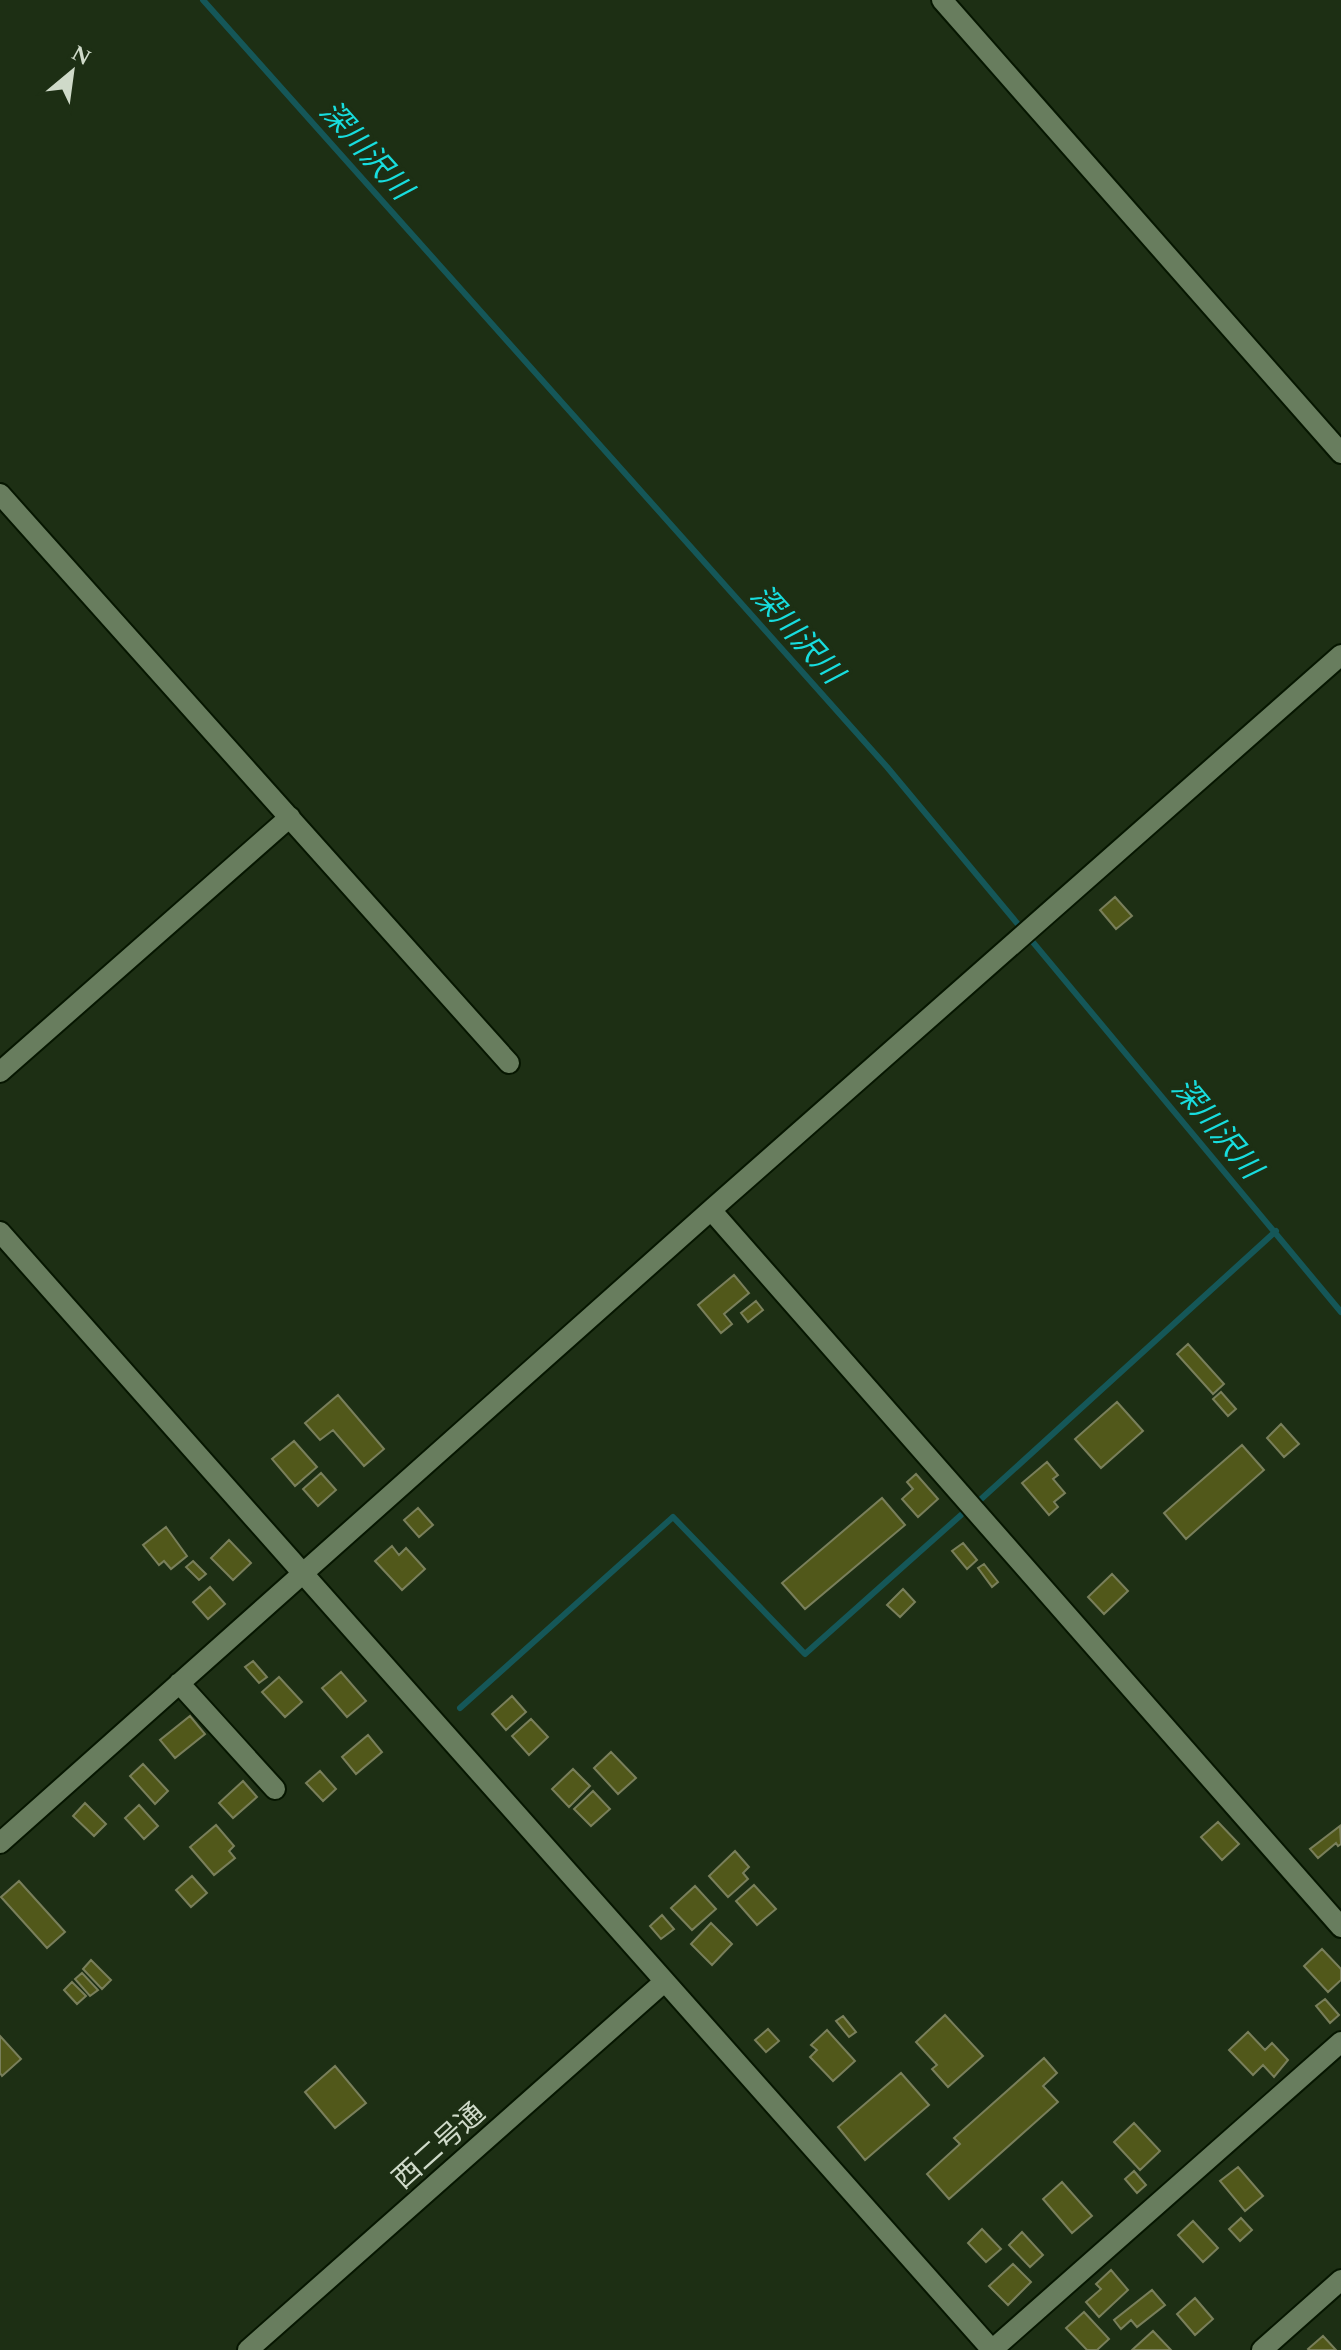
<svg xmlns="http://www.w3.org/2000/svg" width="1341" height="2350" font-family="Spectral,'Noto Sans JP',serif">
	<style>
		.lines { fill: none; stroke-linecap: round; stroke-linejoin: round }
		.stream { stroke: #155758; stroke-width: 6 }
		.building { fill: #51581a; stroke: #797f5b; stroke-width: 2 }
		.minor-casing { stroke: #061600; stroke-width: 24 }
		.minor { stroke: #687d5e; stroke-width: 20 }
		.labels { text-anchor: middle; stroke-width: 7; stroke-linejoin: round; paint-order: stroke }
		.street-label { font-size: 28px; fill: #cfdac9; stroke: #1d2f14 }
		.water-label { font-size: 30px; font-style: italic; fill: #18ddde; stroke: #1d2f14 }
	</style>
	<rect width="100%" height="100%" fill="#1d2f14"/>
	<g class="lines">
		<path class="stream" d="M203,0L887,767L1341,1312
			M979,1501L1276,1231
			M460,1708L673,1517L805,1654L961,1515"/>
	</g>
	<path class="building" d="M1115,897L1132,916L1116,929L1100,910Z
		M734,1275L749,1293L724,1314L732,1324L721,1333L698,1305Z
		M756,1301L763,1310L748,1322L741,1313Z
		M1188,1344L1224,1384L1213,1394L1177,1354Z
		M1221,1392L1236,1409L1228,1416L1213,1399Z
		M338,1395L384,1449L364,1466L333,1430L320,1440L305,1423Z
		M1117,1402L1143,1431L1101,1468L1075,1439Z
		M1281,1424L1299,1444L1284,1457L1267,1438Z
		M294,1441L317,1467L295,1486L272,1459Z
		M1242,1445L1264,1470L1186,1539L1164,1513Z
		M1047,1462L1058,1475L1053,1479L1065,1493L1054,1502L1058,1507L1049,1515L1022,1483Z
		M321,1473L336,1490L318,1506L303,1489Z
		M916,1474L938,1499L918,1517L902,1499L913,1489L907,1482Z
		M882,1498L905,1525L805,1609L782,1583Z
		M418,1508L433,1525L419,1537L404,1520Z
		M166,1527L187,1556L171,1569L164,1561L159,1565L143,1545Z
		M229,1540L251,1563L233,1580L211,1558Z
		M963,1543L977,1560L967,1569L952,1551Z
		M392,1546L399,1555L406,1548L425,1569L402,1590L375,1561Z
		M193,1561L206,1574L199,1580L186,1567Z
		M984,1564L998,1582L992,1587L978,1568Z
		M1112,1574L1128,1591L1104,1614L1088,1597Z
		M210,1587L225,1604L208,1619L193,1602Z
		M903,1589L915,1602L900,1617L887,1605Z
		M253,1661L267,1677L259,1683L245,1667Z
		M341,1672L366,1701L347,1717L322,1688Z
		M279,1677L302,1702L285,1717L262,1692Z
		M512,1696L526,1712L506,1730L492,1714Z
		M190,1716L205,1734L175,1758L160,1740Z
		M531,1719L548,1737L529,1755L512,1736Z
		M368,1735L382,1752L356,1774L342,1757Z
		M611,1752L636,1778L618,1794L594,1768Z
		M143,1764L168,1791L155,1804L130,1776Z
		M573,1769L590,1786L569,1807L552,1789Z
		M320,1771L336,1789L323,1801L306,1783Z
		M243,1781L257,1797L233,1818L219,1803Z
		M593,1791L610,1809L591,1826L574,1809Z
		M85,1803L106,1824L94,1836L73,1816Z
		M139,1805L158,1826L144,1839L125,1818Z
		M1218,1822L1239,1844L1222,1860L1201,1837Z
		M216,1825L234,1846L229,1851L235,1858L214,1875L190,1847Z
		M1340,1826L1341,1844L1338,1846L1336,1843L1318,1858L1310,1849Z
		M735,1851L749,1867L743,1873L748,1879L728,1897L709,1876Z
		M192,1876L207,1893L191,1907L176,1890Z
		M19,1881L65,1932L47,1948L1,1897Z
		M754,1885L776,1909L757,1925L736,1901Z
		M695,1886L716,1909L692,1930L671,1908Z
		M662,1915L674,1929L661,1939L650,1926Z
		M711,1923L732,1944L712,1965L691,1944Z
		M1322,1949L1341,1969V1980L1328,1992L1304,1966Z
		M91,1960L111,1980L102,1989L83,1969Z
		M82,1973L98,1990L90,1996L75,1979Z
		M72,1982L86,1996L77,2004L64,1990Z
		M1325,1999L1339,2015L1330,2023L1316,2006Z
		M945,2015L983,2056L948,2087L932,2069L937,2065L916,2042Z
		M843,2016L856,2032L849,2037L836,2021Z
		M768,2029L779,2041L766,2052L755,2040Z
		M827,2030L855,2061L833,2081L810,2057L817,2050L811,2045Z
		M1248,2032L1265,2050L1272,2043L1288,2060L1274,2077L1263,2065L1253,2075L1229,2050Z
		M0,2036L21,2059L2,2076L0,2073Z
		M1044,2058L1057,2073L1043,2086L1058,2102L949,2199L927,2174L960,2144L954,2138Z
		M335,2066L366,2103L335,2128L305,2092Z
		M901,2073L929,2105L865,2160L838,2127Z
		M1134,2123L1160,2151L1140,2170L1114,2142Z
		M1238,2167L1263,2196L1245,2211L1220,2181Z
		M1134,2171L1146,2185L1137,2193L1125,2179Z
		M1062,2182L1092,2216L1072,2233L1043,2199Z
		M1241,2218L1252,2230L1240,2241L1229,2229Z
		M1193,2221L1218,2248L1203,2262L1178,2235Z
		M982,2229L1001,2249L986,2262L968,2243Z
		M1022,2232L1043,2255L1030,2267L1009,2245Z
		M1013,2264L1031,2282L1008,2305L989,2286Z
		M1111,2270L1128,2290L1099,2317L1086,2302L1101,2289L1096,2284Z
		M1152,2290L1165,2305L1137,2327L1131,2320L1121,2329L1114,2320Z
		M1195,2298L1213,2319L1195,2335L1177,2314Z
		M1084,2312L1109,2339L1097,2350H1087L1066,2328Z
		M1153,2331L1171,2350H1132Z
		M1323,2336L1336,2350H1309L1308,2349Z"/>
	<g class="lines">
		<g class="minor-casing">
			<path id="minor" d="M942,0L1341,453
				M0,494L509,1063
				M0,1072L290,817
				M711,1210L1341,1927
				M0,1232L992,2350
				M179,1683L275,1789
				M0,1843L711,1210L1341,655
				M248,2350L664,1982
				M992,2350L1341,2042
				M1262,2350L1341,2280"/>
		</g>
		<use href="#minor" class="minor"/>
	</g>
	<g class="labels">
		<g class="street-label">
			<text transform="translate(438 2145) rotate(-42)" y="10">西二号通</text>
		</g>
		<g class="water-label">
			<text transform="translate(366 150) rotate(48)" y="10">深川沢川</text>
			<text transform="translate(797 634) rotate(48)" y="10">深川沢川</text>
			<text transform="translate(1217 1128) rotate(50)" y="10">深川沢川</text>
		</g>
	</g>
	<g transform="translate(72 72) rotate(29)" stroke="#1d2f14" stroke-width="6" paint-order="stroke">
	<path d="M0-6L14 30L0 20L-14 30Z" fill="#cfdac9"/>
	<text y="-12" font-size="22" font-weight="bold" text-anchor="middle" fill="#cfdac9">N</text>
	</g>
</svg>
